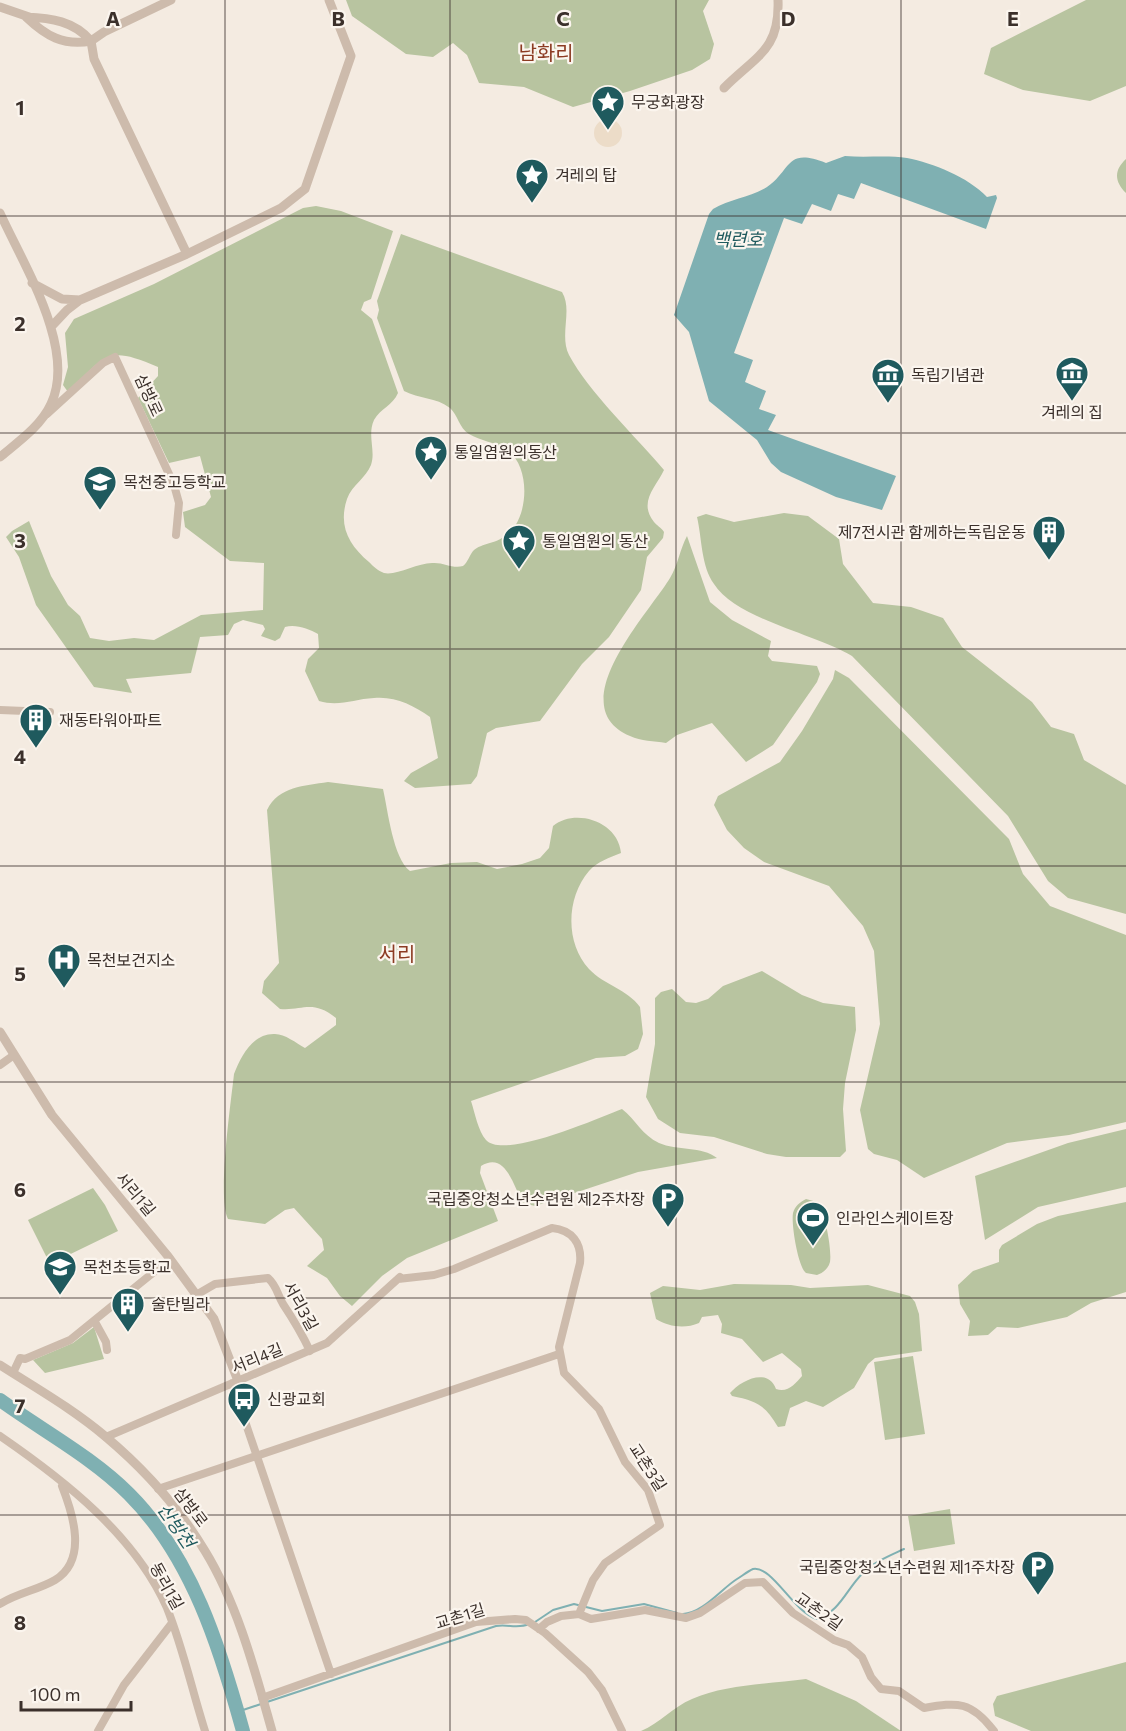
<svg xmlns="http://www.w3.org/2000/svg" width="1126" height="1731" font-family="Commissioner,'Noto Sans KR',sans-serif">
	<style>
		.green { fill: #b8c4a0 }
		.plaza { fill: #ecdcc8 }
		.water { fill: #7fb0b2 }
		.lines { fill: none; stroke-linecap: round; stroke-linejoin: round }
		.stream { stroke: #7fb0b2; stroke-width: 2 }
		.river { stroke: #7fb0b2; stroke-width: 14 }
		.minor { stroke: #cdbbac; stroke-width: 8 }
		.tertiary { stroke: #cdbbac; stroke-width: 9 }
		.grid { fill: none; stroke: #3b302b; stroke-width: 1.5; stroke-opacity: 0.55 }
		.labels { text-anchor: middle; stroke-width: 4.5; stroke-linejoin: round; paint-order: stroke }
		.poi-label { font-size: 16px; fill: #3b302b; stroke: #fbf5ee; text-anchor: start }
		.street-label { font-size: 16px; fill: #3b302b; stroke: #fbf5ee }
		.water-label { font-size: 18px; font-style: italic; fill: #1f5a5e; stroke: #fbf5ee }
		.quarter-label { font-size: 20px; fill: #8c3b22; stroke: #fbf5ee }
		.grid-label { font-size: 20px; text-anchor: middle; font-weight: bold; fill: #3b302b; stroke: #fbf5ee; stroke-width: 4.5; stroke-linejoin: round; paint-order: stroke }
	</style>
	<rect width="100%" height="100%" fill="#f4ebe1"/>
	<path class="green" d="M346,0H709L703,11L714,44L710,59L692,70L630,91L573,107L524,87L479,83L467,55L453,43L433,57L406,54L352,16Z
		M1086,0H1126V86L1090,101L1023,90L984,74L991,48Z
		M1126,159V193C1114,181 1114,170 1126,159Z
		M316,206L341,211L393,231L371,299L364,302L361,310L372,319L398,393C393,405 380,409 374,420C367,435 376,451 371,465C366,478 352,485 347,499C338,526 349,545 369,562C373,566 378,571 384,573C396,576 417,563 432,563C444,562 452,569 463,566C468,562 469,556 473,551C483,541 501,546 515,526C529,505 528,464 507,450C496,442 480,441 469,434C459,428 458,415 450,408C436,397 419,399 404,391L377,318L379,310L377,301L401,234L562,292C573,310 559,335 569,355C588,391 637,438 664,470C656,487 638,502 654,522C657,526 661,527 664,532L663,538L647,557L641,590L609,637L582,664L540,721L496,728L487,733L477,776L471,784L415,788L404,781L411,773L438,758L430,717C413,705 395,696 374,698C354,699 339,707 319,701L305,671L308,659L319,648L318,634C309,629 296,624 285,627L280,638L275,641L261,636L265,629L263,625L243,620L234,624L228,635L200,637L191,673L126,679L132,693L94,687L36,605L19,557L6,537L12,531L29,521L51,576L68,605L80,616L90,638L109,641L134,638L154,640L201,615L263,610L264,563L230,561L185,527L183,512L205,505L211,497L200,456L169,463L138,398L158,376V367C105,344 106,356 68,392L63,385L68,367L65,333L74,319L154,284L303,208Z
		M784,513L808,516L839,539L843,564L873,603L911,607L943,618L962,647L1032,702L1051,727L1074,734L1084,760L1126,785V914L1068,898L1048,881L1008,816L852,656C816,634 736,619 714,584C701,566 702,538 697,517L706,514L734,522Z
		M687,536L710,602L732,620L771,641L768,656L772,661L817,666L820,674L817,682L773,745L746,762L712,723L677,735L666,743C654,741 641,741 630,736C560,706 649,613 670,578C678,565 680,549 687,536Z
		M835,670L849,678L1009,839L1023,874L1050,906L1126,935V1122L1069,1135L1007,1143L924,1178L897,1160L874,1154L868,1149L860,1110L880,1024L874,951L863,926L829,886L764,862L744,848L727,830L714,805L718,796L780,762L802,731L833,679Z
		M328,782L383,789C388,811 393,858 410,871L451,863L477,862L497,869L522,864L540,858L549,848L553,826C575,808 618,821 621,853C609,858 598,861 589,871C566,898 565,943 589,969C604,985 627,989 640,1007L643,1034L638,1049L625,1056L596,1058L471,1101C475,1113 478,1131 486,1140C504,1160 598,1118 622,1109C636,1120 642,1135 659,1143C677,1151 702,1146 717,1158L638,1172L535,1206L523,1203C514,1188 506,1150 481,1166L480,1173L498,1221L407,1258L382,1276L352,1306L340,1296L327,1278L307,1266L324,1250L322,1239L294,1208L285,1210L265,1224L228,1219C217,1198 231,1102 234,1074C241,1056 253,1033 275,1034C285,1034 296,1043 305,1048L336,1025V1018C312,999 303,1011 280,1009L262,993L264,981L279,963L267,810C279,786 304,786 328,782Z
		M762,971L802,995L823,1003L855,1007L856,1030L845,1083L843,1109L846,1151L840,1157H786L767,1154L714,1137L680,1133L658,1119L646,1097L655,1044V998L661,992L672,989L686,1002L696,1003L708,999L723,986Z
		M1126,1129V1187L1038,1207L985,1240L975,1176L1068,1143Z
		M93,1188L105,1205L118,1231L50,1264L28,1220Z
		M806,1199L817,1202C825,1211 832,1250 830,1262C828,1269 823,1273 817,1275L806,1273C798,1267 791,1224 793,1213C795,1206 800,1202 806,1199Z
		M1126,1202V1292L1091,1303L1067,1317L1018,1328L997,1327L988,1335L968,1336L970,1321L960,1304L958,1285L973,1271L999,1262V1250L1002,1245L1037,1224L1058,1216Z
		M734,1284L791,1285L810,1288L868,1285L910,1296L915,1302L919,1314L922,1351L875,1358L868,1364L854,1388L823,1407L806,1401L790,1408L785,1426L778,1427C765,1405 757,1401 732,1396L730,1393C741,1380 768,1367 776,1389C788,1393 795,1384 802,1376L801,1369L782,1353L763,1362L742,1339L721,1333L722,1324L718,1315L702,1317L699,1323C685,1329 669,1327 656,1319L650,1293L663,1286L700,1290Z
		M94,1327L104,1359L45,1373L33,1360L73,1343Z
		M913,1356L925,1434L885,1440L874,1362Z
		M950,1509L955,1544L914,1551L908,1516Z
		M1126,1662V1731H1031L995,1716L993,1704L997,1696Z
		M806,1679L856,1701L901,1731H641C660,1723 673,1707 692,1699C726,1684 770,1684 806,1679Z"/>
	<path class="plaza" d="M594 133a14 14 0 1 1 28 0a14 14 0 1 1-28 0Z"/>
	<path class="water" d="M845,156C865,158 887,155 907,158C933,163 968,177 987,197L996,195L997,198L986,229L861,183L854,199L838,194L831,211L812,204L802,224L784,218L734,353L753,360L745,382L766,391L759,409L776,415L768,430L896,476L882,510L836,497L781,472L771,463L757,440L709,401L689,332L674,315L709,214L713,209C730,199 751,197 767,187C792,170 785,147 826,163Z"/>
	<g class="lines">
		<path class="stream" d="M683,1614C703,1613 721,1589 737,1579C742,1576 748,1571 753,1569C772,1565 794,1613 817,1619C840,1612 847,1588 863,1573C874,1562 889,1556 904,1549
			M535,1622L553,1610L574,1604L602,1611L644,1604L677,1613
			M267,1702L496,1626C508,1624 518,1629 529,1624
			M237,1712L261,1704"/>
		<path class="river" d="M0,1400C43,1431 92,1457 129,1494C192,1557 220,1648 243,1731"/>
		<path class="minor" d="M47,414L103,363L115,357L174,485L179,503L176,535
			M0,710L50,712
			M0,1065L14,1055
			M398,1279L434,1275L454,1269L552,1228C572,1230 582,1243 580,1263L559,1347L564,1373L599,1409L625,1462L648,1490L660,1525L605,1563L593,1580L579,1614
			M196,1295L215,1284L268,1278C277,1286 277,1294 283,1304C293,1319 302,1334 310,1351
			M95,1322L106,1342L107,1350
			M13,1373L20,1358L25,1359L70,1340L170,1259
			M232,1383L331,1674
			M0,1436C64,1480 135,1535 167,1608C183,1648 192,1690 205,1731
			M106,1437L327,1343L400,1277
			M158,1489L559,1354
			M0,1604C17,1593 38,1590 55,1580C88,1560 73,1514 62,1486
			M539,1629L547,1622L561,1616L579,1614L591,1619L645,1610L686,1618L700,1613L745,1583L763,1582L793,1613L834,1640L848,1645L862,1657L871,1677L881,1689L899,1691L924,1708C958,1702 971,1701 994,1731
			M262,1698L476,1622L515,1619L526,1620L545,1633L588,1672L602,1690L622,1731
			M98,1731L124,1685L172,1623"/>
		<path class="tertiary" d="M0,7L32,18
			M26,17C46,36 63,46 91,41L94,59L187,254L80,300L62,299L32,283
			M26,17C51,18 74,21 91,41L104,32L171,0
			M724,88C756,56 780,50 778,0
			M0,213C23,264 77,349 51,404C41,426 18,442 0,457
			M187,254L281,208L305,189L351,56L329,0
			M51,327L67,310L80,300
			M0,1032L52,1115L167,1255L214,1319L238,1381
			M0,1365C36,1388 73,1409 106,1437C144,1469 179,1508 205,1551C238,1605 255,1671 272,1731"/>
	</g>
	<path class="grid" d="M225,0V1731M450,0V1731M676,0V1731M901,0V1731M0,216H1126M0,433H1126M0,649H1126M0,866H1126M0,1082H1126M0,1298H1126M0,1515H1126"/>
	<defs>
		<g id="sight-pin" transform="scale(1.725)"><path d="M0 17L-7.5 6A9.5 9.5 0 1 1 7.5 6Z" fill="#1f5a5e" stroke="#fbf5ee"/><path d="M0-6L1.8-2.2L6-1.7L2.9 1.2L3.7 5.4L0 3.3L-3.7 5.4L-2.9 1.2L-6-1.7L-1.8-2.2Z" fill="#fff"/></g>
		<g id="museum-pin" transform="scale(1.725)"><path d="M0 17L-7.5 6A9.5 9.5 0 1 1 7.5 6Z" fill="#1f5a5e" stroke="#fbf5ee"/><path d="M0-6L6-3V-2H-6V-3ZM-5-1h2V3h-2ZM-1-1h2V3h-2ZM3-1h2V3H3ZM-6 4H6V6H-6Z" fill="#fff"/></g>
		<g id="school-pin" transform="scale(1.725)"><path d="M0 17L-7.5 6A9.5 9.5 0 1 1 7.5 6Z" fill="#1f5a5e" stroke="#fbf5ee"/><path d="M0-5L7-2L0 1L-7-2ZM-4 1L0 2.5L4 1V4Q0 6-4 4Z" fill="#fff"/></g>
		<g id="building-pin" transform="scale(1.725)"><path d="M0 17L-7.5 6A9.5 9.5 0 1 1 7.5 6Z" fill="#1f5a5e" stroke="#fbf5ee"/><path d="M-4-6H4V6H1V3H-1V6H-4ZM-2.5-4.3h1.7v1.8h-1.7ZM.8-4.3h1.7v1.8H.8ZM-2.5-1h1.7V.8h-1.7ZM.8-1h1.7V.8H.8Z" fill="#fff"/></g>
		<g id="hospital-pin" transform="scale(1.725)"><path d="M0 17L-7.5 6A9.5 9.5 0 1 1 7.5 6Z" fill="#1f5a5e" stroke="#fbf5ee"/><path d="M-5-5h3v3.5h4V-5h3V5h-3V1.5h-4V5h-3Z" fill="#fff"/></g>
		<g id="parking-pin" transform="scale(1.725)"><path d="M0 17L-7.5 6A9.5 9.5 0 1 1 7.5 6Z" fill="#1f5a5e" stroke="#fbf5ee"/><path d="M-3.5-5.5H1a3.5 3.5 0 0 1 0 7H-1V5.5H-3.5ZM-1-3.4V-.6H.8a1.4 1.4 0 0 0 0-2.8Z" fill="#fff"/></g>
		<g id="stadium-pin" transform="scale(1.725)"><path d="M0 17L-7.5 6A9.5 9.5 0 1 1 7.5 6Z" fill="#1f5a5e" stroke="#fbf5ee"/><path d="M0-5a6.5 5 0 1 0 0 10a6.5 5 0 1 0 0-10ZM-3.5-1.8h7v3.6h-7Z" fill="#fff"/></g>
		<g id="bus-pin" transform="scale(1.725)"><path d="M0 17L-7.5 6A9.5 9.5 0 1 1 7.5 6Z" fill="#1f5a5e" stroke="#fbf5ee"/><path d="M-5-6H5V4H4V6H2V4H-2V6H-4V4H-5ZM-3.5-4V0h7V-4ZM-3.5 1.2v1.5H-2V1.2ZM2 1.2v1.5H3.5V1.2Z" fill="#fff"/></g>
	</defs>
	<g fill-rule="evenodd">
		<use href="#sight-pin" x="608" y="102"/>
		<use href="#sight-pin" x="532" y="175"/>
		<use href="#museum-pin" x="1072" y="373"/>
		<use href="#museum-pin" x="888" y="375"/>
		<use href="#sight-pin" x="431" y="452"/>
		<use href="#school-pin" x="100" y="482"/>
		<use href="#building-pin" x="1049" y="532"/>
		<use href="#sight-pin" x="519" y="541"/>
		<use href="#building-pin" x="36" y="720"/>
		<use href="#hospital-pin" x="64" y="960"/>
		<use href="#parking-pin" x="668" y="1199"/>
		<use href="#stadium-pin" x="813" y="1218"/>
		<use href="#school-pin" x="60" y="1267"/>
		<use href="#building-pin" x="128" y="1304"/>
		<use href="#bus-pin" x="244" y="1399"/>
		<use href="#parking-pin" x="1038" y="1567"/>
	</g>
	<g class="labels">
		<g class="poi-label">
			<text x="631" y="108">무궁화광장</text>
			<text x="555" y="181">겨레의 탑</text>
			<text x="911" y="381">독립기념관</text>
			<text x="1072" y="418" text-anchor="middle">겨레의 집</text>
			<text x="454" y="458">통일염원의동산</text>
			<text x="123" y="488">목천중고등학교</text>
			<text x="1026" y="538" text-anchor="end">제7전시관 함께하는독립운동</text>
			<text x="542" y="547">통일염원의 동산</text>
			<text x="59" y="726">재동타워아파트</text>
			<text x="87" y="966">목천보건지소</text>
			<text x="645" y="1205" text-anchor="end">국립중앙청소년수련원 제2주차장</text>
			<text x="836" y="1224">인라인스케이트장</text>
			<text x="83" y="1273">목천초등학교</text>
			<text x="151" y="1310">술탄빌라</text>
			<text x="267" y="1405">신광교회</text>
			<text x="1015" y="1573" text-anchor="end">국립중앙청소년수련원 제1주차장</text>
		</g>
		<g class="street-label">
			<text transform="translate(149 395) rotate(65)" y="6">삼방로</text>
			<text transform="translate(136 1194) rotate(50)" y="6">서리1길</text>
			<text transform="translate(301 1306) rotate(61)" y="6">서리3길</text>
			<text transform="translate(257 1358) rotate(-22)" y="6">서리4길</text>
			<text transform="translate(648 1467) rotate(57)" y="6">교촌3길</text>
			<text transform="translate(191 1507) rotate(53)" y="6">삼방로</text>
			<text transform="translate(167 1586) rotate(61)" y="6">동리1길</text>
			<text transform="translate(819 1611) rotate(35)" y="6">교촌2길</text>
			<text transform="translate(460 1616) rotate(-17)" y="6">교촌1길</text>
		</g>
		<g class="water-label">
			<text x="738" y="246">백련호</text>
			<text transform="translate(176 1526) rotate(55)" y="6">산방천</text>
		</g>
		<g class="quarter-label">
			<text x="546" y="60">남화리</text>
			<text x="397" y="961">서리</text>
		</g>
	</g>
	<g class="grid-label">
		<text x="113" y="26">A</text>
		<text x="338" y="26">B</text>
		<text x="563" y="26">C</text>
		<text x="788" y="26">D</text>
		<text x="1013" y="26">E</text>
		<text x="20" y="115">1</text>
		<text x="20" y="331">2</text>
		<text x="20" y="548">3</text>
		<text x="20" y="764">4</text>
		<text x="20" y="981">5</text>
		<text x="20" y="1197">6</text>
		<text x="20" y="1413">7</text>
		<text x="20" y="1630">8</text>
	</g>
	<path d="M21 1701v9h110v-9" fill="none" stroke="#3b302b" stroke-width="3"/>
	<text x="30" y="1701" font-size="18" fill="#3b302b" stroke="#fbf5ee" stroke-width="4.5" paint-order="stroke">100 m</text>
</svg>
